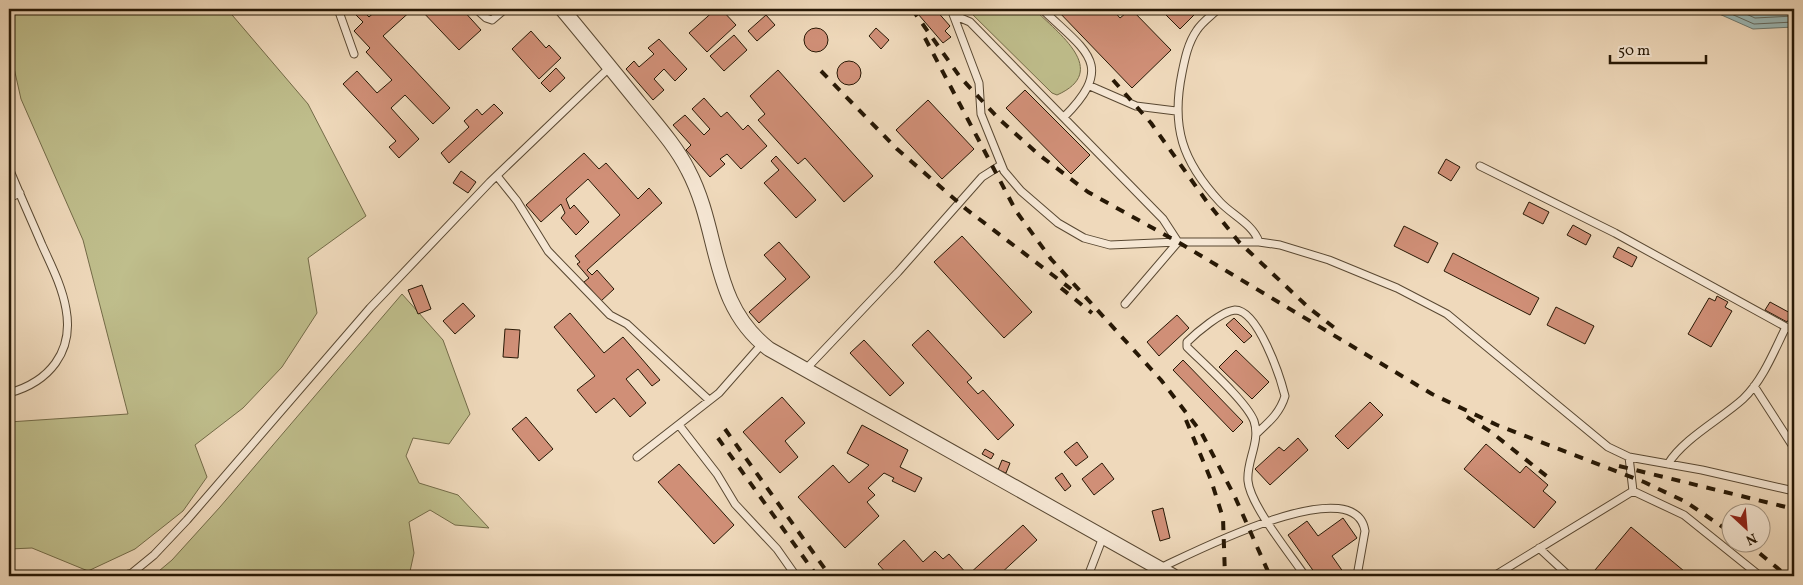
<svg xmlns="http://www.w3.org/2000/svg" width="1803" height="585" font-family="Vollkorn,serif">
	<style>
		.green { fill: #bfbe8c; stroke: #736b48 }
		.water { fill: #9cb9b7; stroke: #6d7970 }
		.lines { fill: none; stroke-linecap: round; stroke-linejoin: round }
		.shore { stroke: #62685e; stroke-width: 1 }
		.building { fill: #d08f77; stroke: #271805 }
		.service-casing { stroke: #594832; stroke-width: 9 }
		.minor-casing { stroke: #594832; stroke-width: 16 }
		.service { stroke: #f5e6d3; stroke-width: 7 }
		.minor { stroke: #f5e6d3; stroke-width: 14 }
		.rail { stroke: #271805; stroke-width: 4; stroke-dasharray: 9 9; stroke-linecap: butt }
	</style>
	<rect width="100%" height="100%" fill="#efd9bb"/>
	<filter id="stains"><feTurbulence type="fractalNoise" baseFrequency=".004" numOctaves="4"/><feColorMatrix values="0 0 0 0 .2 0 0 0 0 .09 0 0 0 0 .02 0 0 0 .5 -.17"/></filter>
	<radialGradient id="worn" r=".72"><stop offset=".6" stop-color="#630" stop-opacity="0"/><stop offset="1" stop-color="#630" stop-opacity=".3"/></radialGradient>
	<path class="green" d="M9,9H227L308,104L366,216L308,258L317,313L282,367L243,408L195,445L207,477L183,511L135,549L88,571L32,548L9,549V422L128,414L83,240L21,99L9,46Z
		M967,9H1034C1058,33 1111,71 1057,95L1052,93Z
		M402,294L443,340L470,414L449,444L413,438L406,456L419,483L458,495L489,528L455,525L430,510L409,522L414,553L409,576H153L172,560L220,507Z"/>
	<path class="water" d="M1708,9H1794V27L1753,29Z"/>
	<g class="lines">
		<path class="shore" d="M1720,9L1754,24L1794,22
			M1735,9L1755,18L1794,16"/>
	</g>
	<path class="building" d="M350,9H361L369,17L378,9H413L383,36L450,108L433,124L405,95L391,108L419,139L399,158L389,147L396,141L343,84L357,71L377,93L392,80L366,52L370,48L354,31L363,22Z
		M420,9H462L481,30L459,50Z
		M716,9H721L736,25L707,52L689,33Z
		M924,9H935L950,26L945,31L951,37L943,43L918,14Z
		M1056,9H1112L1120,18L1131,9L1171,50L1132,88Z
		M1160,9H1190L1195,14L1180,29Z
		M766,15L775,25L757,41L748,31Z
		M804 40a12 12 0 1 1 24 0a12 12 0 1 1-24 0Z
		M876,28L889,40L881,49L869,36Z
		M531,31L546,48L549,45L561,58L539,79L512,49Z
		M734,35L747,50L724,71L710,56Z
		M659,39L687,69L675,81L664,69L654,79L664,90L653,100L626,69L634,61L639,67L654,54L648,48Z
		M837 73a12 12 0 1 1 24 0a12 12 0 1 1-24 0Z
		M556,68L565,78L550,92L541,83Z
		M778,70L873,176L844,202L805,158L798,164L758,120L765,114L750,96Z
		M1025,90L1090,155L1071,174L1006,108Z
		M704,98L721,117L727,112L743,130L748,125L767,146L741,169L727,154L720,159L725,164L710,177L686,150L691,145L673,125L685,115L704,135L710,129L692,109Z
		M928,100L974,149L942,179L896,130Z
		M494,104L503,113L449,163L441,153L469,127L464,121L477,109L482,115Z
		M584,153L599,169L606,163L638,199L649,188L662,203L587,270L592,275L597,270L614,289L601,301L584,282L589,278L577,264L580,262L575,256L620,215L588,179L566,199L570,209L574,205L589,222L576,235L561,218L565,213L561,204L541,222L526,205Z
		M776,156L816,200L796,218L764,183L779,170L771,161Z
		M1446,159L1460,167L1451,181L1438,173Z
		M461,171L476,182L468,193L453,183Z
		M1529,202L1549,212L1543,224L1523,214Z
		M1573,225L1591,235L1586,245L1567,235Z
		M1404,226L1438,243L1428,263L1394,246Z
		M962,236L1032,312L1004,338L934,262Z
		M779,242L810,277L759,323L749,312L786,279L764,255Z
		M1618,247L1637,257L1632,267L1613,257Z
		M1453,253L1539,298L1530,315L1444,271Z
		M422,285L431,309L418,314L408,290Z
		M1717,296L1728,302L1725,307L1732,311L1711,347L1688,334L1709,298L1715,301Z
		M1770,302L1792,314L1787,322L1765,310Z
		M463,303L475,316L455,334L443,321Z
		M1556,307L1594,326L1585,344L1547,325Z
		M570,313L604,353L623,337L660,380L652,386L638,369L626,379L646,403L630,417L614,398L596,413L577,390L595,376L554,327Z
		M1177,315L1189,328L1159,356L1147,342Z
		M1234,318L1252,336L1244,343L1226,325Z
		M505,329L520,330L518,358L503,357Z
		M928,330L972,378L967,382L978,394L983,390L1014,425L998,440L912,345Z
		M864,340L904,383L890,396L850,353Z
		M1236,350L1269,382L1252,399L1219,367Z
		M1183,360L1243,422L1233,432L1173,370Z
		M782,397L805,423L785,441L798,457L780,473L743,432Z
		M1370,402L1383,415L1348,449L1335,436Z
		M526,417L553,449L539,461L512,429Z
		M862,425L908,450L900,467L922,478L915,492L892,481L894,478L884,473L868,488L875,495L867,502L879,516L845,548L798,497L833,465L849,483L869,465L847,453Z
		M1298,438L1308,450L1270,485L1255,469L1279,447L1284,451Z
		M1077,442L1088,457L1076,466L1064,452Z
		M1486,444L1520,473L1526,466L1548,485L1543,491L1556,502L1534,528L1464,469Z
		M985,449L994,454L991,459L982,454Z
		M1002,460L1010,463L1006,473L998,470Z
		M1102,463L1114,479L1094,495L1082,479Z
		M679,464L734,525L714,544L658,482Z
		M1062,473L1071,486L1065,491L1055,478Z
		M1163,508L1170,538L1160,541L1152,511Z
		M1343,518L1357,538L1332,556L1346,576H1317L1288,535L1307,521L1318,536Z
		M1023,525L1037,540L998,576H889L878,564L904,540L923,562L935,551L943,559L949,554L968,575Z
		M1631,527L1690,576H1590Z"/>
	<g class="lines">
		<g class="service-casing">
			<path id="service" d="M338,9L354,54
				M476,9L486,18L492,20L505,9
				M951,9L979,83L981,114L1004,171L1021,191L1058,223L1084,238L1110,245L1178,242H1259L1280,245L1329,260L1397,288L1447,314L1608,447L1629,457L1702,470L1794,491
				M1042,9C1085,51 1117,64 1064,117
				M1218,9C1211,16 1202,22 1197,30C1188,43 1185,58 1182,73C1171,127 1182,161 1220,202C1232,215 1253,224 1259,242
				M956,16L970,22L1163,219L1178,242L1125,304
				M1090,86L1136,106L1176,111
				M1480,166L1615,233L1786,327
				M9,168C19,193 31,219 42,245C51,265 62,286 66,309C74,352 49,382 9,393
				M497,176L517,201L548,251L610,315L627,324L709,400
				M9,198L20,193
				M806,369L898,272L982,177L1001,165
				M1754,386L1794,448
				M679,425L717,474L735,504L777,549L796,576
				M1256,434C1269,422 1280,413 1285,396C1280,376 1258,310 1235,310C1222,311 1196,333 1187,342V347C1204,364 1246,401 1254,421C1261,442 1246,461 1248,481C1250,505 1291,555 1305,576
				M637,457L719,393L762,344
				M1629,457L1633,491
				M1668,464C1683,439 1721,419 1743,399C1763,380 1774,351 1786,327L1794,331
				M1633,491L1684,515L1760,576
				M1539,548L1569,576
				M1160,568C1191,554 1355,468 1365,531L1357,576
				M122,576L132,573L154,555L187,520L370,308L490,182L610,67
				M1088,576L1103,537
				M1494,576L1633,491"/>
		</g>
		<g class="minor-casing">
			<path id="minor" d="M562,9C588,40 613,71 639,103C656,124 676,146 688,170C721,232 709,303 769,349L1173,576"/>
		</g>
		<use href="#service" class="service"/>
		<use href="#minor" class="minor"/>
		<path class="rail" d="M912,9L960,77L999,119L1038,154L1088,192L1178,242L1432,394L1497,425L1644,482L1686,502L1730,532
			M925,38L1016,211L1051,259L1161,380L1201,432L1235,497L1270,576
			M821,71L897,149L966,209L1071,289
			M1113,80L1151,123L1207,202L1239,242L1309,308L1336,329
			M1061,288L1092,313
			M1467,417L1491,432L1549,478
			M1186,420L1211,480L1223,518L1225,576
			M725,429L830,576
			M718,438L817,576
			M1619,466L1794,509
			M1746,542L1787,576"/>
	</g>
	<rect width="1803" height="585" fill="none" stroke="#efd9bb" stroke-width="30"/>
	<rect x="10" y="10" width="1783" height="565" fill="none" stroke="#271805" stroke-width="2.5"/>
	<rect x="15" y="15" width="1773" height="555" fill="none" stroke="#271805"/>
	<g transform="translate(1746 528) rotate(154)"><circle r="24" fill="#f5e6d3" stroke="#a39481"/>
	<path d="M0-4L9 19L0 12L-9 19Z" fill="#8f2418"/>
	<text y="-8" font-size="14" font-weight="bold" text-anchor="middle" fill="#271805">N</text>
	</g>
	<path d="M1610 55v8h96v-8" fill="none" stroke="#271805" stroke-width="2.5"/>
	<text x="1618" y="55" font-size="15" fill="#271805" stroke="#f5e6d3" stroke-width="4" paint-order="stroke">50 m</text>
	<rect width="100%" height="100%" filter="url(#stains)"/>
	<rect width="100%" height="100%" fill="url(#worn)"/>
</svg>
